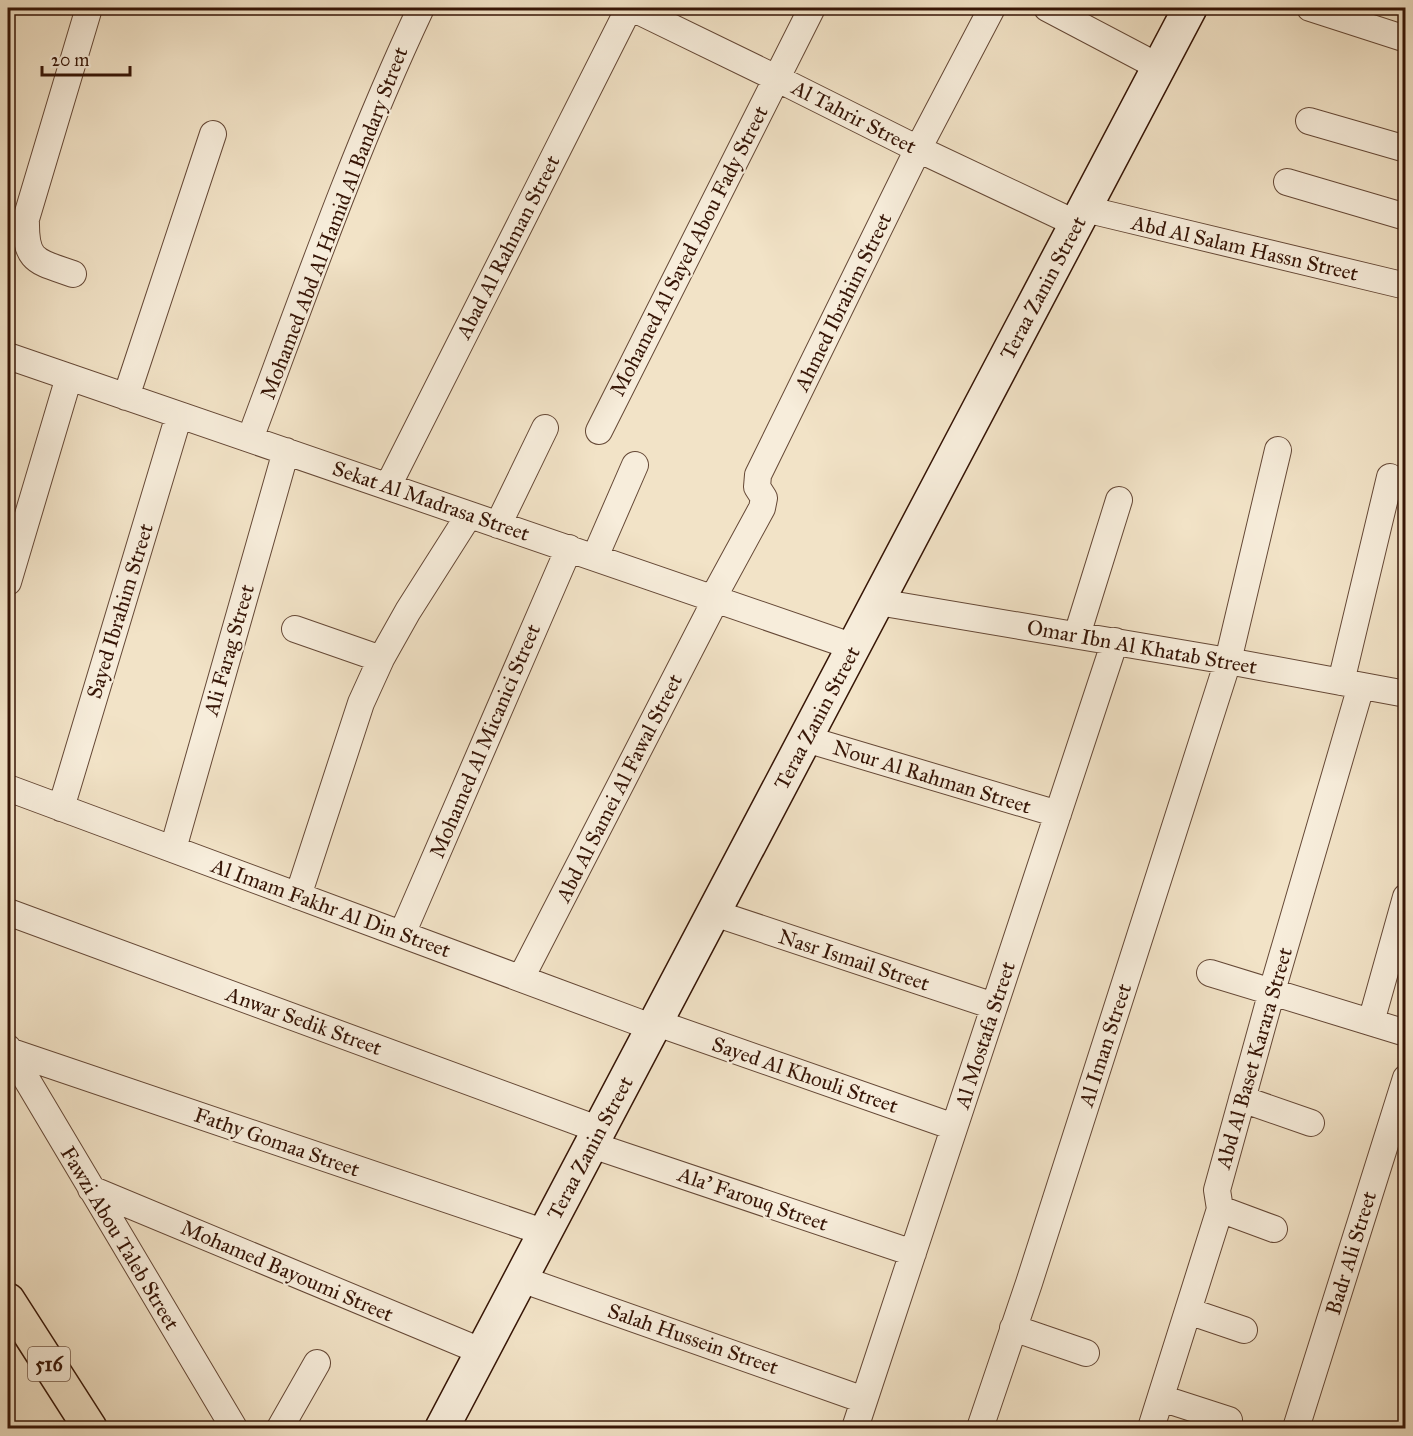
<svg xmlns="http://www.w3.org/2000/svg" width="1413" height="1436" font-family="'IM FELL Great Primer',serif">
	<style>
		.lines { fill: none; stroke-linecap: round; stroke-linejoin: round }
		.street-casing { stroke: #654836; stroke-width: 28 }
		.secondary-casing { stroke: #361506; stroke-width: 36 }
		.highway-casing { stroke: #361506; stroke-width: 36 }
		.street { stroke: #f7eddb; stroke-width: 26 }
		.secondary { stroke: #f7eddb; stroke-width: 33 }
		.highway { stroke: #f2e3c7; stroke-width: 33 }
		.labels { text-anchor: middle; stroke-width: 4.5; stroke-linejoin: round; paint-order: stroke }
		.shield { fill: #f7eddb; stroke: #705646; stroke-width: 1.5 }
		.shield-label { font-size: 20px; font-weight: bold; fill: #361506 }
		.street-label { font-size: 21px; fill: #361506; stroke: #f7eddb }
	</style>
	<rect width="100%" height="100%" fill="#f2e3c7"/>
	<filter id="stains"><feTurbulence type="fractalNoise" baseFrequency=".00333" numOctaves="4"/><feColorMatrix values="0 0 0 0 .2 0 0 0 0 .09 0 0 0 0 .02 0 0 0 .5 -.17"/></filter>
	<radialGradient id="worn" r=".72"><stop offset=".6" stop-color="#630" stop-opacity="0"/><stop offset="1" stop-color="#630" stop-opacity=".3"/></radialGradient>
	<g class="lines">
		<g class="street-casing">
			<path id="street" d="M632,8L776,78L918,149L1077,224
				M1047,8L1159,67
				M1310,8L1406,39
				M1309,121L1406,149
				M1287,182L1406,217
				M1085,209L1406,286
				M73,274C36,261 25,262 26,219L89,8
				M8,356L854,647
				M126,397L213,134
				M599,431L812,8
				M250,439C304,294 355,148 421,8
				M388,486L629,8
				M498,525L545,428
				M595,557L635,465
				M8,582L69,377
				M713,598L762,508L764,498L757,487L758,475L918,149L992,8
				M878,602L1228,661L1406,694
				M295,629L381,659
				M1077,635L1119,500
				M1341,682L1390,477
				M806,739L1058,814
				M8,788L654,1028
				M61,808L179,415
				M173,849L286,451
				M298,896L361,703L381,659L408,611L469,515
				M8,912L600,1130
				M714,913L994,1006
				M402,934L569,548
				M1210,973L1406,1033
				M521,978L716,599
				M1371,1022L1406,897
				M657,1023L954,1127
				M8,1048L234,1428
				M9,1051L546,1233
				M1242,1099L1311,1123
				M592,1145L913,1253
				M91,1189L483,1352
				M1220,1209L1274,1229
				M521,1279L864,1400
				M1188,1311L1244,1330
				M1013,1328L1086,1353
				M1161,1398L1229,1420
				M280,1428L317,1363
				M855,1428L1115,641
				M980,1428L1029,1283L1228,661L1278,450
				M1151,1428L1220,1209L1217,1190L1272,991L1361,686
				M1296,1428L1406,1078"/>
		</g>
		<g class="secondary-casing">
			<path id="secondary" d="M442,1428L1190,8"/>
		</g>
		<g class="highway-casing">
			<path id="highway" d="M8,1300L90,1428"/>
		</g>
		<use href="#street" class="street"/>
		<use href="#secondary" class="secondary"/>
		<use href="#highway" class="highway"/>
	</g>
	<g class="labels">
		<rect class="shield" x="28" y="1347" width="42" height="34" rx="4.5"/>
		<g class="shield-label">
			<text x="49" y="1371">516</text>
		</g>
		<g class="street-label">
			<text transform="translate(854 117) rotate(27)" y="7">Al Tahrir Street</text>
			<text transform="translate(334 223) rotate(-69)" y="7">Mohamed Abd Al Hamid Al Bandary Street</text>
			<text transform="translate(508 247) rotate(-63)" y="7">Abad Al Rahman Street</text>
			<text transform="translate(1245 248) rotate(13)" y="7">Abd Al Salam Hassn Street</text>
			<text transform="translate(689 251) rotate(-63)" y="7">Mohamed Al Sayed Abou Fady Street</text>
			<text transform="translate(1043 288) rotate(-62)" y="7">Teraa Zanin Street</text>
			<text transform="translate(843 302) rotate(-64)" y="7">Ahmed Ibrahim Street</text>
			<text transform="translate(431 501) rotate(19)" y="7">Sekat Al Madrasa Street</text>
			<text transform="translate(120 611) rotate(-73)" y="7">Sayed Ibrahim Street</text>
			<text transform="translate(1142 647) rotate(10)" y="7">Omar Ibn Al Khatab Street</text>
			<text transform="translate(229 650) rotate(-74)" y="7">Ali Farag Street</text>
			<text transform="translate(817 718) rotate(-62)" y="7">Teraa Zanin Street</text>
			<text transform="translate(485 741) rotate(-67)" y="7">Mohamed Al Micanici Street</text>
			<text transform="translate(932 777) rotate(17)" y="7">Nour Al Rahman Street</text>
			<text transform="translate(619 788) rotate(-63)" y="7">Abd Al Samei Al Fawal Street</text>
			<text transform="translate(331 908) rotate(20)" y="7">Al Imam Fakhr Al Din Street</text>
			<text transform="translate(854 960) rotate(18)" y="7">Nasr Ismail Street</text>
			<text transform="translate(304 1021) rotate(20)" y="7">Anwar Sedik Street</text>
			<text transform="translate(985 1035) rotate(-72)" y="7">Al Mostafa Street</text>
			<text transform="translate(1105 1045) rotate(-72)" y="7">Al Iman Street</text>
			<text transform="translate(1254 1058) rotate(-74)" y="7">Abd Al Baset Karara Street</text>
			<text transform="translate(805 1075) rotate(19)" y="7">Sayed Al Khouli Street</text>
			<text transform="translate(277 1142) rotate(19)" y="7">Fathy Gomaa Street</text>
			<text transform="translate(590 1148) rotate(-62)" y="7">Teraa Zanin Street</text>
			<text transform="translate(753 1199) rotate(19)" y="7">Ala' Farouq Street</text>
			<text transform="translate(120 1238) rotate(59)" y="7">Fawzi Abou Taleb Street</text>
			<text transform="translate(1351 1253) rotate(-73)" y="7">Badr Ali Street</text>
			<text transform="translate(287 1271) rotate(23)" y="7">Mohamed Bayoumi Street</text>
			<text transform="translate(693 1339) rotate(19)" y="7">Salah Hussein Street</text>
		</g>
	</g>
	<rect width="1413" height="1436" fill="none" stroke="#f2e3c7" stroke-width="30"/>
	<rect x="9" y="9" width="1395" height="1418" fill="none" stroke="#361506" stroke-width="3"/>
	<rect x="15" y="15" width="1383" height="1406" fill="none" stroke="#361506" stroke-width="1.5"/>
	<path d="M42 66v9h88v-9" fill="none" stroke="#361506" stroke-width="3"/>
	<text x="51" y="66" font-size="18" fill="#361506" stroke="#f7eddb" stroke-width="4.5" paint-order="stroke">20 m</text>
	<rect width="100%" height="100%" filter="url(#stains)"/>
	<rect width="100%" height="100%" fill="url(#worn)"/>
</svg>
